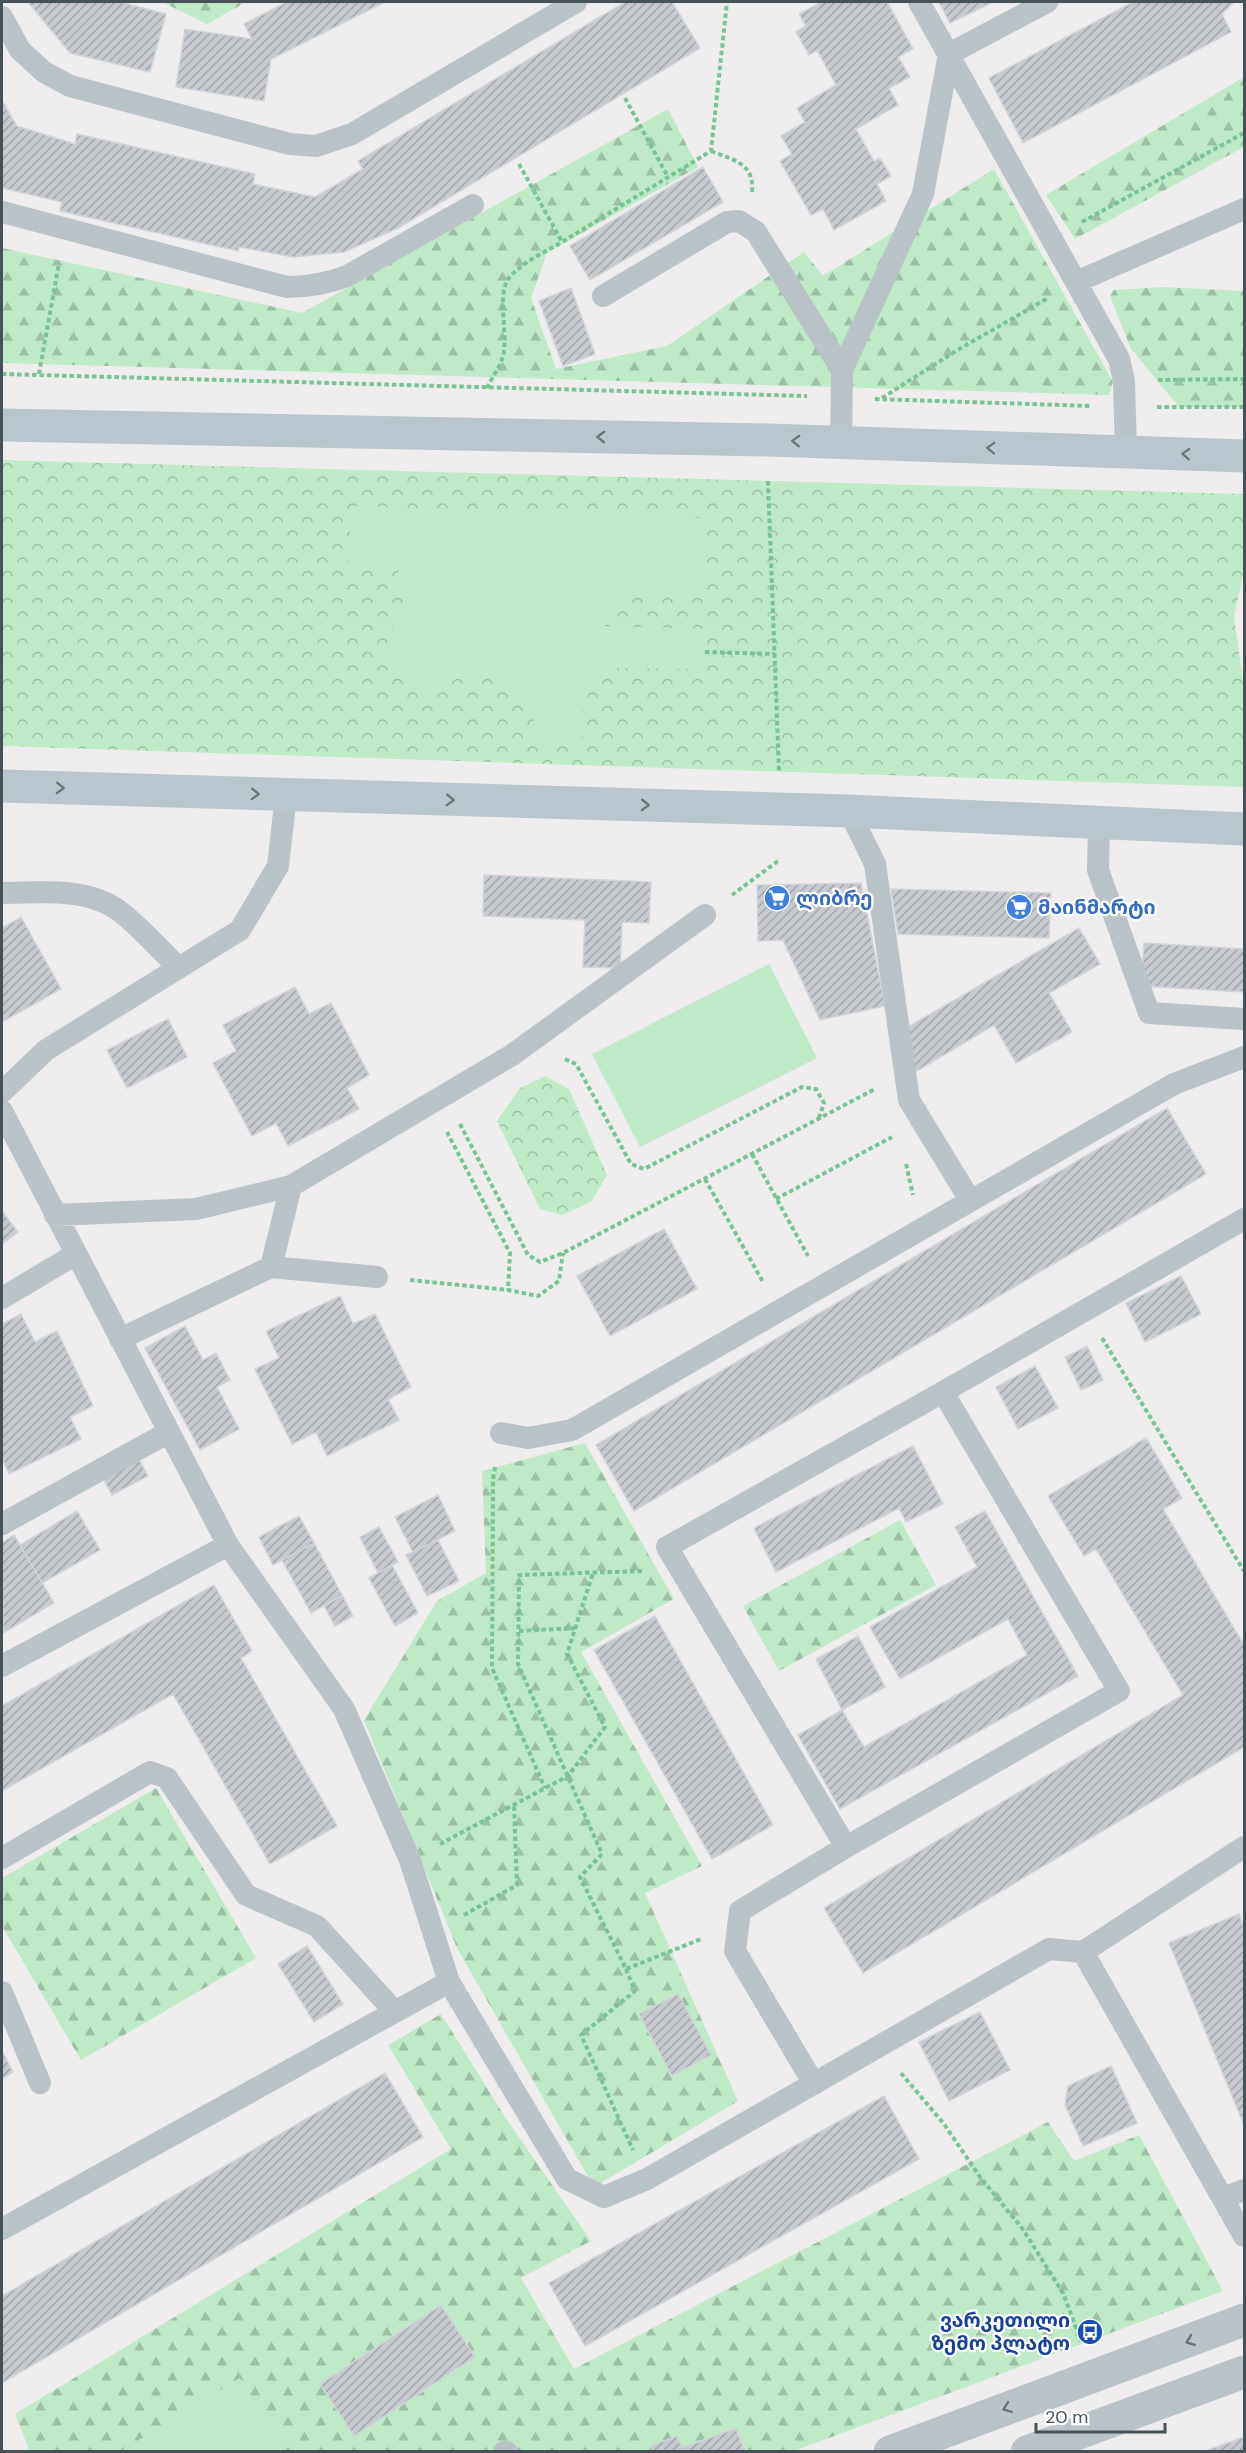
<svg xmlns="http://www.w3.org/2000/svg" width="1246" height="2453" font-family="'DM Sans','Noto Sans Georgian',sans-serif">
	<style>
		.forest { fill: url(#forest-firs) }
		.park { fill: url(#park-crowns) }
		.garden { fill: #beeac8 }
		.building { fill: url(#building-hatch); stroke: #d1d4d8; stroke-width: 1.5 }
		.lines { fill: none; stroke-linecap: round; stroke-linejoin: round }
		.path { stroke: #79c493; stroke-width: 4; stroke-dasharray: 4.5 3; stroke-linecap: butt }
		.service { stroke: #b9c3c8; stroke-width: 22 }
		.tertiary { stroke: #b9c3c8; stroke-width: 33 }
		.secondary { stroke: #bac6cd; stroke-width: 33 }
		.oneway { stroke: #6a757b }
		.oneway2 { stroke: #69747a }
		.labels { text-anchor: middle; stroke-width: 4.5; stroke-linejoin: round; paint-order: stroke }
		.shop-label { font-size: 20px; font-weight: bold; fill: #366cbe; stroke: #fff; text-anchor: start }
		.transit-label { font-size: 20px; font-weight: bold; fill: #164399; stroke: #fff; text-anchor: end }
	</style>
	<defs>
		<pattern id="forest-firs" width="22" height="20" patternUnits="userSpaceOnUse" patternTransform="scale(1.5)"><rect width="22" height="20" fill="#beeac8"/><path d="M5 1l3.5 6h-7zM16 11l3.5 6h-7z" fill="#9cc0a5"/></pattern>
		<pattern id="park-crowns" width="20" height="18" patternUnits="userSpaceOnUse" patternTransform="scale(1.5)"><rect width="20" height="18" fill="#beeac8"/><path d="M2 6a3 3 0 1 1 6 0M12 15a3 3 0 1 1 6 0" fill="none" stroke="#9cc0a5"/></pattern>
		<pattern id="building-hatch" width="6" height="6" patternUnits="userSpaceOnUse" patternTransform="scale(1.5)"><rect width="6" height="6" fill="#c7cacf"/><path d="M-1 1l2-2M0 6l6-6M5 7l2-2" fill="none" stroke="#a3a7ab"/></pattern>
	</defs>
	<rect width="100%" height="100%" fill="#efeced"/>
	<path class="forest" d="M162,2H246L207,24Z
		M1244,77V147L1075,239L1046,195Z
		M668,109L698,167L547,253L531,298L556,369L667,346L804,252L823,276L994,169L1113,382L1109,395L2,363V248L302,313Z
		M1163,287L1244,291V407H1179L1131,349L1110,296L1114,290Z
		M585,1443L674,1599L581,1652L702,1866L645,1893L738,2101L594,2187L457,1948L364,1720L437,1601L486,1573L482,1471Z
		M900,1520L936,1585L779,1671L743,1606Z
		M156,1788L256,1958L81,2060L2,1926V1878Z
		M441,2014L505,2117L591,2241L521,2278L574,2369L1048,2122L1074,2161L1139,2135L1223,2291L794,2451L30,2452L15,2414L451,2149L388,2045Z"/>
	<path class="park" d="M2,460L1244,494V570L1234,617L1244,687V787L2,746Z
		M545,1076L569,1089L607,1175L591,1202L562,1215L540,1209L497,1121L520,1088Z"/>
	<path class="garden" d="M351,506L703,518L704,593L639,590L599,610V626L705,629V669L612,668L595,674L582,690V742L540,741L526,694C508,683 481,672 459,678C454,679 451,683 447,685C412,700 398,671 387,644L397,617L408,609L398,570L348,567Z
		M769,964L817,1058L640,1147L592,1054Z
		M240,2378L285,2451H121Z"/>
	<path class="building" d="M28,2H120L166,14L150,72L70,53Z
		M287,2H385L271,59L264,101L176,87L185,29L252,39L244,24Z
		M625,2H672L700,48L398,228L344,252L293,257L239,247L238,251L60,211L62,202L2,188V101L17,126L75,144L77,134L255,174L253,184L315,197L363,169L358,161Z
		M822,2H887L913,49L898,57L910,77L889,88L898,105L856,129L874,161L880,158L891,176L877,184L886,201L834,230L823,209L811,215L780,161L792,154L781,136L805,122L797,108L836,85L817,50L809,55L796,32L806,26L799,14Z
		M939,2H993L950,23Z
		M1133,2H1234L1222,14L1231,32L1023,143L989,78Z
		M703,167L723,202L590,280L570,246Z
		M571,288L595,354L563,366L539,301Z
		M484,875L651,882L649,923L622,922L620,968L583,967L585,920L483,916Z
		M861,883L885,1006L820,1020L783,940L758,941L757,885Z
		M891,889L1051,893L1049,938L898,934Z
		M21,917L61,989L2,1022V928Z
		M1079,928L1100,964L1049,993L1072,1032L1016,1063L994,1025L912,1074L906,1028Z
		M1144,943L1244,949V992L1141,986Z
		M295,987L309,1014L331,1003L369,1075L347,1088L359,1109L288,1146L276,1123L252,1136L213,1063L236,1051L223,1025Z
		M168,1019L187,1057L127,1088L107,1050Z
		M1167,1108L1206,1174L634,1511L596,1445Z
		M2,1211L18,1232L2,1244Z
		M664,1229L697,1289L610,1336L577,1276Z
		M1181,1276L1201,1314L1145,1342L1126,1303Z
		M340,1296L353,1324L375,1314L411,1387L388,1399L399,1420L327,1456L316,1432L292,1444L255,1369L279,1358L266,1331Z
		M21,1314L35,1342L57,1331L93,1406L70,1417L81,1439L9,1474L2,1458V1324Z
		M185,1326L203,1360L216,1353L230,1380L217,1387L239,1429L200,1450L145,1348Z
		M1087,1346L1103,1380L1081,1390L1065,1357Z
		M1035,1366L1058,1408L1018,1429L996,1387Z
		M1146,1438L1182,1498L1163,1509L1244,1645V1747L863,1973L824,1908L1183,1695L1096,1549L1084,1556L1048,1496Z
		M913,1446L943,1504L906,1522L899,1508L776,1572L754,1528Z
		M137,1456L148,1476L112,1495L102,1476Z
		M438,1495L455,1531L413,1552L395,1517Z
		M77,1511L100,1550L42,1583L20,1545Z
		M985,1511L1078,1676L840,1809L798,1735L842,1710L864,1747L1027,1655L1008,1619L900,1679L870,1627L977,1567L955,1527Z
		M299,1516L314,1543L273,1565L259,1537Z
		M379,1527L398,1562L378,1573L360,1537Z
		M14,1535L54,1603L3,1633L2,1543Z
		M438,1540L459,1581L427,1596L406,1555Z
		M314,1543L342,1595L311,1613L282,1560Z
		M392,1565L418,1613L395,1626L369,1578Z
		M214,1585L252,1651L241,1658L337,1826L270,1864L173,1694L2,1791V1706Z
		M342,1595L353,1616L335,1626L324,1606Z
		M655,1616L773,1825L712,1859L594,1650Z
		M858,1636L885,1687L842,1710L816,1659Z
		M1239,1914L1244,1928V2125L1169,1943Z
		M307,1946L343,2004L314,2022L278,1964Z
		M678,1994L711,2055L672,2076L639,2014Z
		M980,2012L1010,2070L949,2101L919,2042Z
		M2,2051L13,2072L2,2079Z
		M1111,2066L1137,2123L1083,2146L1065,2105L1068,2086Z
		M385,2073L423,2137L2,2383V2296Z
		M884,2096L919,2159L585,2346L549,2283Z
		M441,2305L475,2357L354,2436L320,2384Z
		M736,2428L745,2452H684L682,2448Z
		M677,2436L684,2452H653L651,2446Z
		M1244,2437V2452H1202Z"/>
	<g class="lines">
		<path class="path" d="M625,98L668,177
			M711,151C733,160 755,163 752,192
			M519,164L562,242L711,151L727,2
			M1082,222L1244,133
			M2,374L807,396
			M39,374L59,263
			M1158,380L1244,379
			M487,388C492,377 503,363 504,351C507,331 497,293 509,278C522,262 545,252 562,242
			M882,398L956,351L1048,298
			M875,399L1092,406
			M1157,407H1244
			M768,481L779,771
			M705,652L775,654
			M732,895L778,861
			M565,1059L576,1064L631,1164L644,1169L802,1087L816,1089L824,1103L819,1118
			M460,1124L528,1255L540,1262L563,1253L875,1089
			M447,1132L510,1253L508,1290
			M752,1154L808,1256
			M906,1164L913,1195
			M705,1179L763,1282
			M776,1199L892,1137
			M410,1280L508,1290L538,1296L559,1281L563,1253
			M1102,1338L1244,1571
			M495,1467L493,1479L492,1668L545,1788
			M642,1571L519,1575L518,1664L602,1854L580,1877L626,1969L701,1939
			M519,1631L575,1628
			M440,1844L568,1776L605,1727L567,1654L593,1573
			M464,1915L517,1885L514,1805
			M626,1969L635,1991L581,2035L633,2150
			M901,2073L944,2124L980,2177L1022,2228L1063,2293L1081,2341"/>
		<path class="service" d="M919,2L1119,359L1124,381L1126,452
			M2,17L20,50L44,72L70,86L290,144L316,146L352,134L576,2
			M2,212L287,287C309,287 326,284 347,276L473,205
			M1076,282L1244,209
			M603,296L727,222L739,221L756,232L842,370L841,443
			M842,370L923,194L949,54L1047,2
			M849,811L875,864L909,1100L970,1200
			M1099,822L1098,870L1149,1013L1244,1019
			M2,893C39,893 82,887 115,908C134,920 161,951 179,968
			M2,1092L46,1050L240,930L278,866L286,795
			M2,1111L228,1545L344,1709L410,1860L449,1982L567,2179L604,2197L647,2179L1049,1949L1083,1952L1244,1847
			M55,1215L196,1209L291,1186L512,1055L705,915
			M271,1267L377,1277
			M2,1298L76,1254
			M120,1339L271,1267L291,1186
			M501,1433L528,1438L572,1430L1174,1084L1244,1057
			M2,1524L169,1432
			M2,1666L228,1545
			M846,1847L667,1547L943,1392L1244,1219
			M2,1858L150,1772L167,1778L246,1895L317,1926L395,2012
			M1083,1952L1244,2236
			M2,1992L40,2083
			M814,2084L735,1951L740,1911L846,1847L1119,1691L943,1392
			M1223,2198L1244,2190
			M2,2229L449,1982
			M504,2452H507"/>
		<path class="tertiary" d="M890,2452L1244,2320
			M1027,2452L1244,2372"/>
		<path class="secondary" d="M2,425L769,440L1244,456
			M2,786L849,811L1244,829"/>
	</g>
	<defs><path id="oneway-chevron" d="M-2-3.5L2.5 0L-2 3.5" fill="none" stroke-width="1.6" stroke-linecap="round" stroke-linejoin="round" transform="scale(1.5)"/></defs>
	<g class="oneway">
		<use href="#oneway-chevron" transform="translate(601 437) rotate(-179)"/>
		<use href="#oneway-chevron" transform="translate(796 441) rotate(-178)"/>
		<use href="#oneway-chevron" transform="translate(991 448) rotate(-178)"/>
		<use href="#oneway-chevron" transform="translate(1186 454) rotate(-178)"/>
		<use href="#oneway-chevron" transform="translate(60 788) rotate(2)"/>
		<use href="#oneway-chevron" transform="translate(255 794) rotate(2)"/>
		<use href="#oneway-chevron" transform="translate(450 800) rotate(2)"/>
		<use href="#oneway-chevron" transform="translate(645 805) rotate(2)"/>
	</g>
	<g class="oneway2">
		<use href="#oneway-chevron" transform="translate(1190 2341) rotate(160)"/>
		<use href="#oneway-chevron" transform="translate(1007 2408) rotate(160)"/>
	</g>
	<defs>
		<g id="supermarket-disc" transform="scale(1.35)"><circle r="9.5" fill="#3f7fe0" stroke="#fff"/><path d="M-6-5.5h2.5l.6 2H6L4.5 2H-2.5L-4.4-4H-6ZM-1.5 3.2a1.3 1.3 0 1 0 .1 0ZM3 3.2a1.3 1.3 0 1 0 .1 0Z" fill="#fff"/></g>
		<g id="bus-disc" transform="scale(1.35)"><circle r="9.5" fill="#1a4fb4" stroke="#fff"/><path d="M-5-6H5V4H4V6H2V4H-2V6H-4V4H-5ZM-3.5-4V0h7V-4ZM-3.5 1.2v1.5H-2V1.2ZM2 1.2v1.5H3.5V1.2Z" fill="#fff"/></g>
	</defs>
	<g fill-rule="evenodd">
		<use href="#supermarket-disc" x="777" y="898"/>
		<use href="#supermarket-disc" x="1019" y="907"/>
		<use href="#bus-disc" x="1090" y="2332"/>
	</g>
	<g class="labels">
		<g class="shop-label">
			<text x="796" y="905">ლიბრე</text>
			<text x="1038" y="914">მაინმარტი</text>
		</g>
		<g class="transit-label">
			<text x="1070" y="2327">ვარკეთილი<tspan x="1070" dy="23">ზემო პლატო</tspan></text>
		</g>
	</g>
	<rect width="1246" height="2453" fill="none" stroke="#475258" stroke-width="6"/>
	<path d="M1036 2423v9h129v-9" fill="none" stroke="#475258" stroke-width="3"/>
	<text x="1045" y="2423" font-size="18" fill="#475258" stroke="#ffffff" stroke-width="4.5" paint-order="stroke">20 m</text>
</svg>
